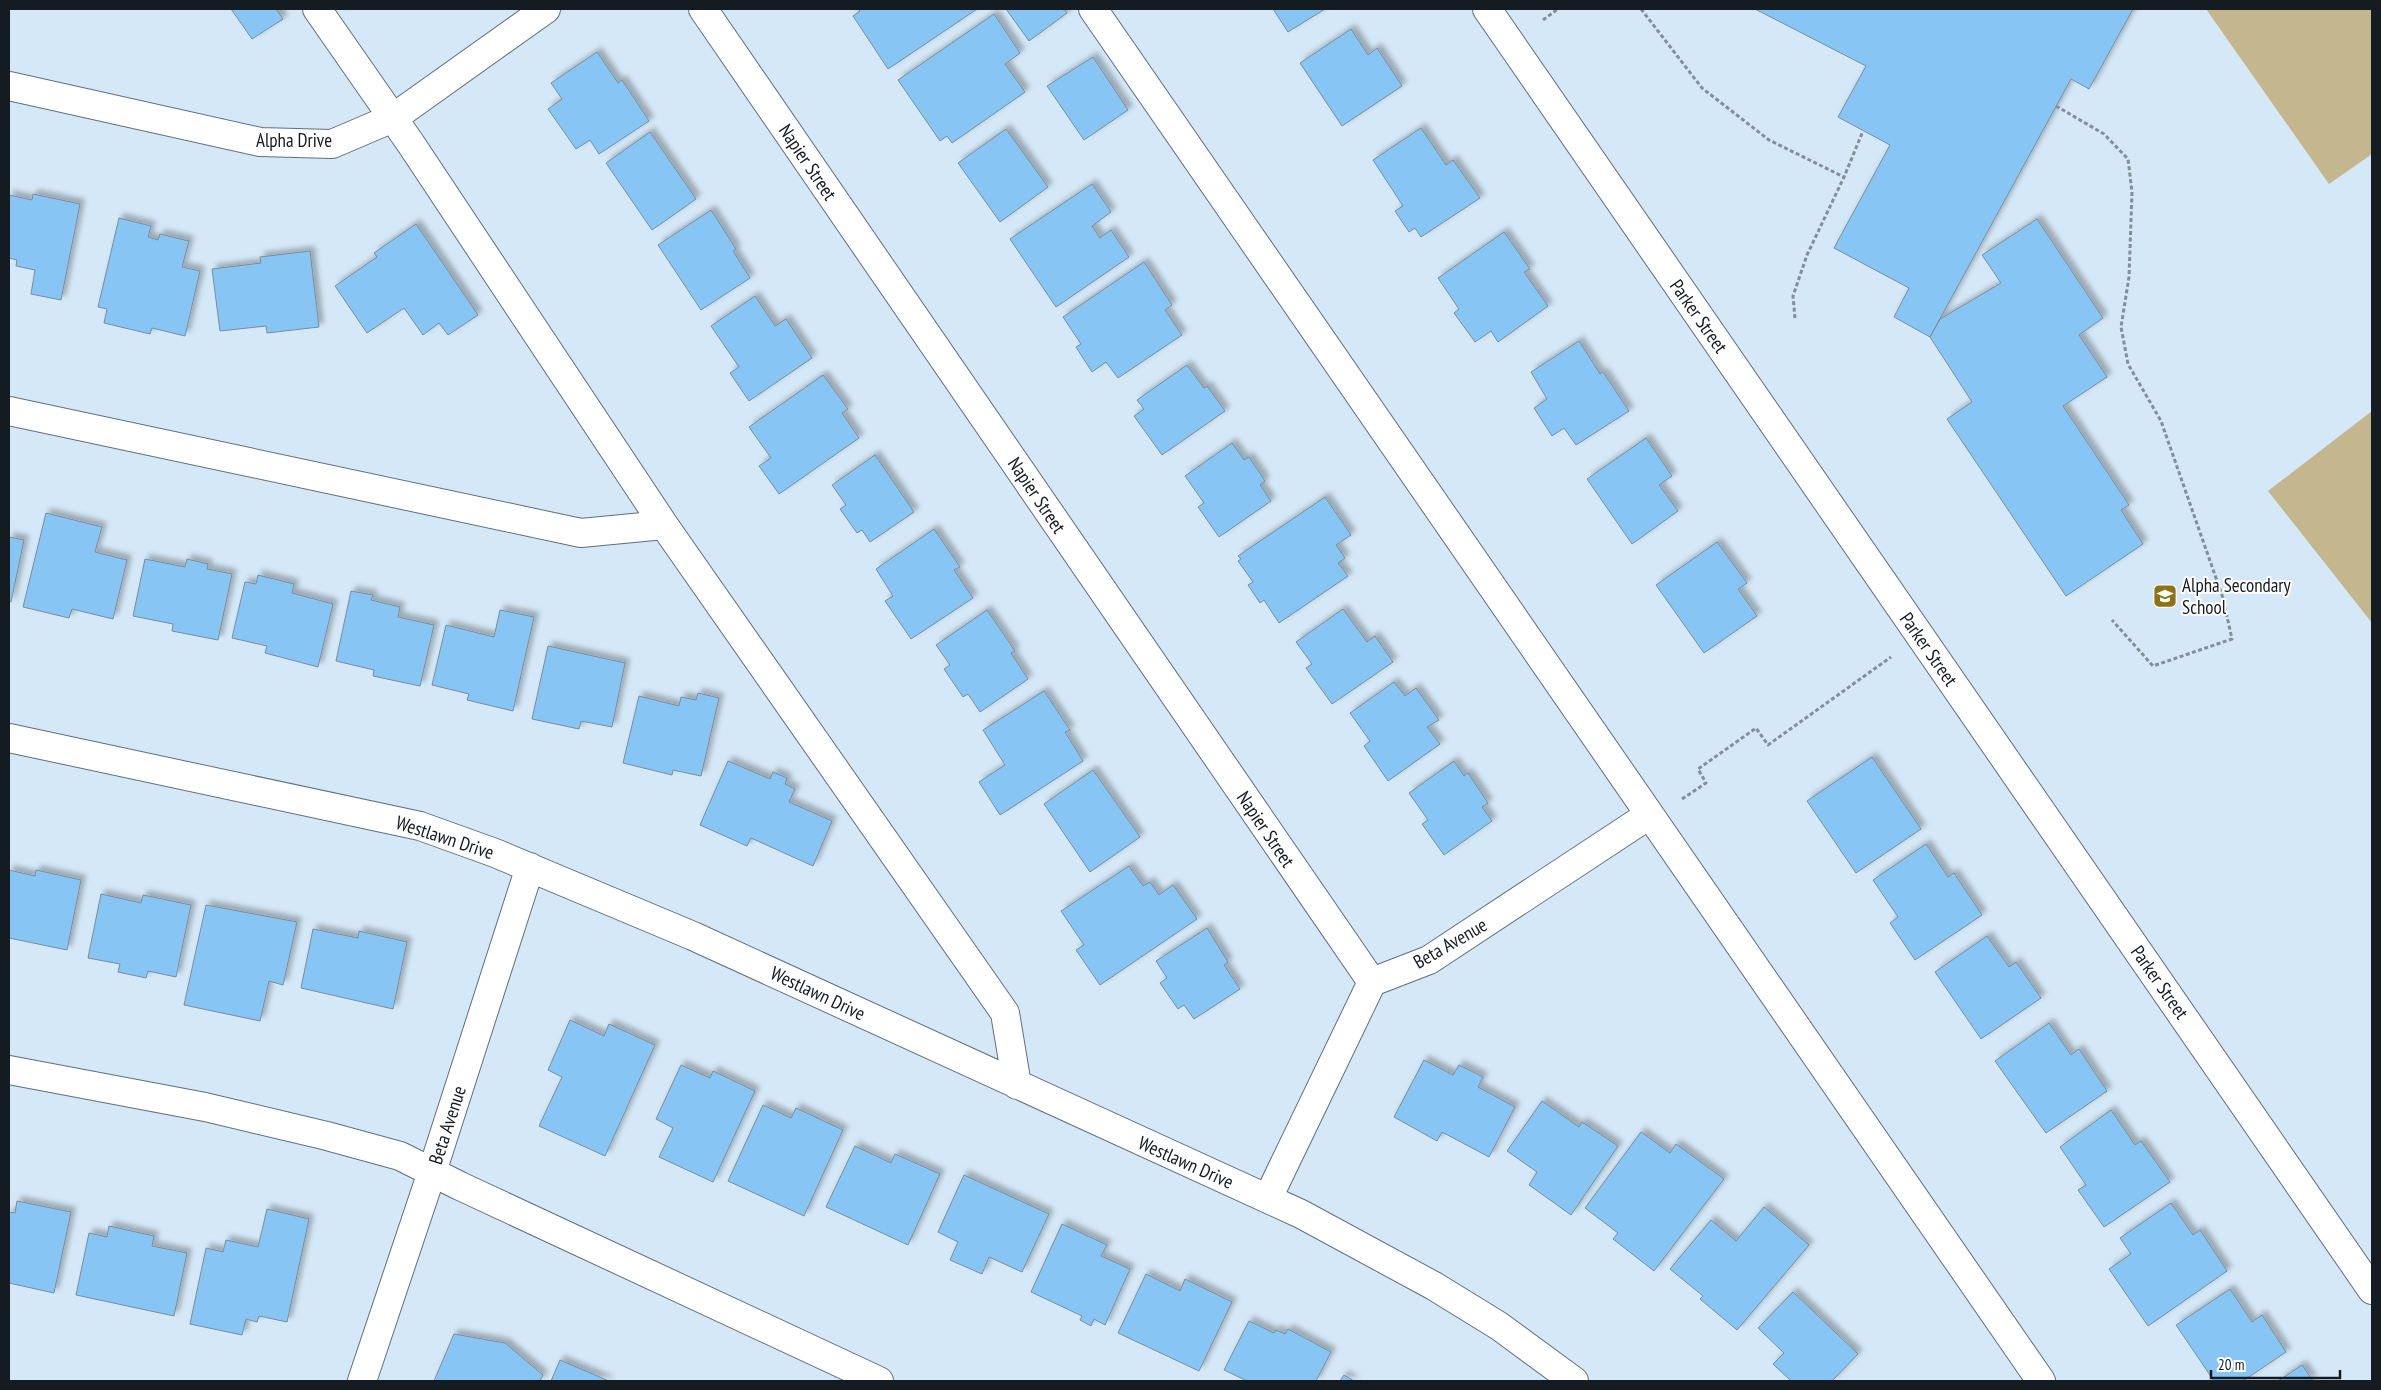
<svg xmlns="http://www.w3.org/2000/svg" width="2381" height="1390" font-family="'PT Sans Narrow',sans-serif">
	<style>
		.green { fill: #c4b68d }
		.building { fill: #87c6f4; stroke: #7a8d9b; filter: url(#shadow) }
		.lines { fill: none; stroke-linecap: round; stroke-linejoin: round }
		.minor-casing { stroke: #5e707e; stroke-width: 30 }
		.path { stroke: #818f9a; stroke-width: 3; stroke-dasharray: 4 2.5; stroke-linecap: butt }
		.minor { stroke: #fff; stroke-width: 28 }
		.labels { text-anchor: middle; stroke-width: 4; stroke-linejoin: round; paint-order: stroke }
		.street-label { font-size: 19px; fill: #141b21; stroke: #fff }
		.poi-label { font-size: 19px; fill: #141b21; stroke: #fff; text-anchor: start }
	</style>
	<defs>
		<filter id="shadow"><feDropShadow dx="4.5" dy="-4.5" stdDeviation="2.5" flood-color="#0004"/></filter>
	</defs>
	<rect width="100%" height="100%" fill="#d4e8f7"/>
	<path class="green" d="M2206,9H2372V154L2329,184Z
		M2372,411V623L2268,491Z"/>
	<path class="building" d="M231,9H276L283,19L252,39Z
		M858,9H977L888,69L853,16L860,11Z
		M1006,9H1064L1067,13L1029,41Z
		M1273,9H1325L1288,32Z
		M1755,9H2133L2089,89L2071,79L1930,337L1894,317L1909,288L1834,248L1890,145L1838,117L1866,66Z
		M994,14L1020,53L1005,64L1025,92L952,143L947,136L940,141L898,80Z
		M1351,29L1368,55L1377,48L1402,86L1342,126L1300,63Z
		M597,52L618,83L622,80L649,121L599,154L590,140L576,149L548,109L562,99L551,83Z
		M1093,57L1128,110L1084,140L1047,86Z
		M1421,128L1446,165L1453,160L1480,198L1421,237L1415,228L1409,232L1395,211L1403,206L1373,160Z
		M1006,129L1048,187L1000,222L958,163Z
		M650,132L696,199L652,230L606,163Z
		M1092,184L1111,212L1092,226L1100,238L1111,230L1129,257L1056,307L1010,239Z
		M33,194L80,204L61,300L31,294L35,270L16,266L17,260L9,258V195L32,200Z
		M711,210L736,249L733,251L750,278L701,310L658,245Z
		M119,218L151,226L148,237L158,240L160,234L189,241L182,267L200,271L185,336L152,328L150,334L104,323L107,309L98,307Z
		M2037,219L2103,318L2079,335L2107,377L2063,406L2129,505L2121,510L2143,544L2066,596L1947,419L1972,402L1930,337L1940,319L2001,283L1982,255Z
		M416,224L478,315L448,335L439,323L423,335L404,308L367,333L335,286L377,257L374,253Z
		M1504,232L1530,269L1524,272L1548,306L1498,342L1491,331L1475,342L1454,313L1459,309L1438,278Z
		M310,251L319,327L267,333L266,326L220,331L212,269L261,263L260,257Z
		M1144,262L1172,305L1165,310L1182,335L1118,378L1106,362L1092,372L1076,347L1081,344L1063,317Z
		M755,296L775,326L786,319L812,358L749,401L730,373L739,367L711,326Z
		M1579,341L1600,374L1603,372L1629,411L1576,445L1564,428L1552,436L1534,408L1547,399L1531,372Z
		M1187,365L1204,388L1207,386L1225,411L1162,455L1134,416L1144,409L1137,400Z
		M823,375L848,409L842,413L859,438L779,494L759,466L771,458L749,427Z
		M1646,438L1672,476L1659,485L1678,511L1632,544L1587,479Z
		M1232,443L1244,460L1249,457L1265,481L1260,485L1271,501L1219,537L1198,507L1204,503L1185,476Z
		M875,455L914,512L870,542L862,530L857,533L840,509L846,505L832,485Z
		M1325,497L1351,535L1336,545L1345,558L1338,563L1348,576L1279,623L1264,600L1260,603L1248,585L1253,582L1238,561L1241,559L1238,556Z
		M46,513L102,527L95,552L127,560L113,619L72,609L69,618L23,607Z
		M934,529L960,567L954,570L973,598L911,639L885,601L893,596L876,569Z
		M9,537L24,540L11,602L9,601Z
		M1717,542L1747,583L1738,589L1757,616L1704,653L1656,585Z
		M145,559L185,567L187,559L208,564L207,569L232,574L218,640L172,631L173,624L133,616Z
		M258,575L294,584L292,593L333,604L318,667L265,653L267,646L232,638L245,582L256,584Z
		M351,591L373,595L371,600L400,607L398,617L434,625L420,686L373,676L374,670L336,661Z
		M1343,609L1367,642L1375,636L1393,662L1332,704L1306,668L1312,664L1296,642Z
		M500,610L534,617L513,711L467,700L469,694L432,685L446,625L494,637Z
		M987,610L1015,651L1011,653L1028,679L980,712L968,694L963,697L944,669L950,665L936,645Z
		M548,646L625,663L612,727L581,721L579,729L532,719Z
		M1394,682L1405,696L1416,688L1439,720L1427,727L1440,744L1388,781L1364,746L1370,741L1350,713Z
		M1044,691L1070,730L1065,732L1083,761L1000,815L979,782L1005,765L983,730Z
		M698,693L719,698L701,776L673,770L672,775L623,763L639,696L679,706L681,697L696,700Z
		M1872,757L1921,829L1856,873L1807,801Z
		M728,761L770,779L773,772L787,778L785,784L795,789L789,802L832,821L813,866L751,838L747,846L700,825Z
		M1454,761L1464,776L1468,773L1488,803L1482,807L1492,821L1444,855L1422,824L1428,820L1409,793Z
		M1093,770L1140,837L1090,872L1044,804Z
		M1926,844L1948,877L1954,873L1982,915L1915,960L1890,923L1898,917L1873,880Z
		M1129,866L1143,886L1150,882L1159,895L1173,885L1197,919L1100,985L1076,950L1084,945L1061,911Z
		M9,870L35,876L36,870L81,880L67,950L9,938Z
		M101,894L141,903L143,895L191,905L176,977L148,971L146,978L118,972L120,964L88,958Z
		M206,905L297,922L283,985L269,981L260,1021L184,1005Z
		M1207,928L1228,962L1224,965L1240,989L1194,1019L1184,1005L1178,1009L1160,983L1167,978L1156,961Z
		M313,929L358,938L359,931L407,942L393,1009L301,988Z
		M1987,936L2009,967L2016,962L2041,998L1981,1039L1935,972Z
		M570,1020L604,1036L609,1024L655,1045L605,1156L539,1126L562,1077L548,1070Z
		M2049,1023L2071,1055L2079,1049L2107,1091L2046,1133L1995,1061Z
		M1424,1060L1453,1075L1459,1065L1483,1077L1478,1087L1515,1107L1489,1157L1442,1132L1437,1141L1394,1117Z
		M681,1065L710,1078L713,1071L755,1091L713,1182L659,1157L673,1128L656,1119Z
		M1542,1101L1579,1127L1582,1122L1618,1146L1571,1215L1529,1185L1537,1172L1507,1151Z
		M763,1105L791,1118L796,1108L843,1130L804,1216L728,1181Z
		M2111,1110L2135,1145L2141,1141L2170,1182L2104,1227L2078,1190L2086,1185L2060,1147Z
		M1641,1132L1670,1153L1676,1144L1724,1179L1654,1271L1613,1239L1618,1233L1585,1208Z
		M855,1146L891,1163L895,1154L940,1174L908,1245L826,1207Z
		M964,1175L1049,1214L1022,1272L989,1257L982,1274L950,1260L958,1242L938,1232Z
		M17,1201L71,1212L54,1293L9,1283V1212L15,1213Z
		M2171,1203L2193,1235L2200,1230L2227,1271L2148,1326L2109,1269L2131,1254L2120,1238Z
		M1764,1207L1809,1245L1737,1330L1700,1299L1703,1296L1670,1269L1711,1220L1736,1241Z
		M267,1209L309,1219L287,1322L259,1316L257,1322L246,1319L242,1335L190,1324L206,1248L223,1252L226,1240L258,1247Z
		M1062,1224L1107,1245L1101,1256L1130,1269L1105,1325L1094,1319L1091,1326L1080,1320L1082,1316L1031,1292Z
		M109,1226L154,1236L152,1246L187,1253L174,1316L76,1295L89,1233L107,1237Z
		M1146,1274L1180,1291L1185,1279L1232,1302L1199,1371L1118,1333Z
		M2230,1289L2252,1322L2262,1315L2286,1352L2243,1381H2214L2176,1325Z
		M1793,1292L1858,1354L1832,1381H1791L1773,1364L1784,1353L1758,1328Z
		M1249,1321L1274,1333L1276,1330L1285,1334L1288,1329L1331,1352L1316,1381H1247L1224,1370Z
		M454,1334L505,1343L543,1375L540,1381H434Z
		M560,1360L609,1381H551Z
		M2302,1365L2313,1381H2278Z
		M1344,1375L1354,1381H1340Z"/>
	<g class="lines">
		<g class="minor-casing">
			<path id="minor" d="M317,9L411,144L664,525
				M703,9L1372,982
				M1093,9L2041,1381
				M1487,9L2372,1290
				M9,86L260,142L332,144L393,118L546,9
				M9,411L581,533L664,525L1005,1013L1017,1085
				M9,738L420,826L495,853L693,936L1301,1214L1434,1286L1499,1326L1574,1381
				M9,1070L205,1107L327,1136L400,1156L460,1186L879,1381
				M1268,1198L1372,982L1429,960L1649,815
				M362,1381L432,1172L530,867"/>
		</g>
		<path class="path" d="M1641,9L1702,88L1769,140L1844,177
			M1543,20L1558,9
			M2056,106L2104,134L2128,159L2132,192L2129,277L2121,327L2128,364L2161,421L2223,598L2232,639L2153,666L2112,620
			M1795,318L1793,296L1807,255L1844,177L1863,131
			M1682,799L1706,783L1698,769L1756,728L1768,745L1891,657"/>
		<use href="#minor" class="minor"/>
	</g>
	<defs>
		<g id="school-square" transform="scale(1.25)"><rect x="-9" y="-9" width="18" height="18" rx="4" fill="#8d7316" stroke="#fff"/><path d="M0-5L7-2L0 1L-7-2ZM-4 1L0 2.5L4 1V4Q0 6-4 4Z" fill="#fff"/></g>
	</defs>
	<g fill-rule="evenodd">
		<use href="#school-square" x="2165" y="596"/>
	</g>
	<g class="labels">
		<g class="street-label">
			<text x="294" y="147">Alpha Drive</text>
			<text transform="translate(808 162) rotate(56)" y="7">Napier Street</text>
			<text transform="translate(1699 316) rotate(55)" y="7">Parker Street</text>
			<text transform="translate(1037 495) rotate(56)" y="7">Napier Street</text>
			<text transform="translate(1929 649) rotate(55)" y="7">Parker Street</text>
			<text transform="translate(1266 829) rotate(56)" y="7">Napier Street</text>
			<text transform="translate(445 837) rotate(18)" y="7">Westlawn Drive</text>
			<text transform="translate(1450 943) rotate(-30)" y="7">Beta Avenue</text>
			<text transform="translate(2160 982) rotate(55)" y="7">Parker Street</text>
			<text transform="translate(818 993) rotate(25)" y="7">Westlawn Drive</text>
			<text transform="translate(447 1125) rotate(-72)" y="7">Beta Avenue</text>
			<text transform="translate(1186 1162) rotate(24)" y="7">Westlawn Drive</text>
		</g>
		<g class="poi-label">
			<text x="2182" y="592">Alpha Secondary<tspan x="2182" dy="22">School</tspan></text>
		</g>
	</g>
	<rect width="2381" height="1390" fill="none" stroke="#141b21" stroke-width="20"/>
	<path d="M2211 1370v8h129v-8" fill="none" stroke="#141b21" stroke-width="2.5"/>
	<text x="2218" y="1370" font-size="15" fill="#141b21" stroke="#ffffff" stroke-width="4" paint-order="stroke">20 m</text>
</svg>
